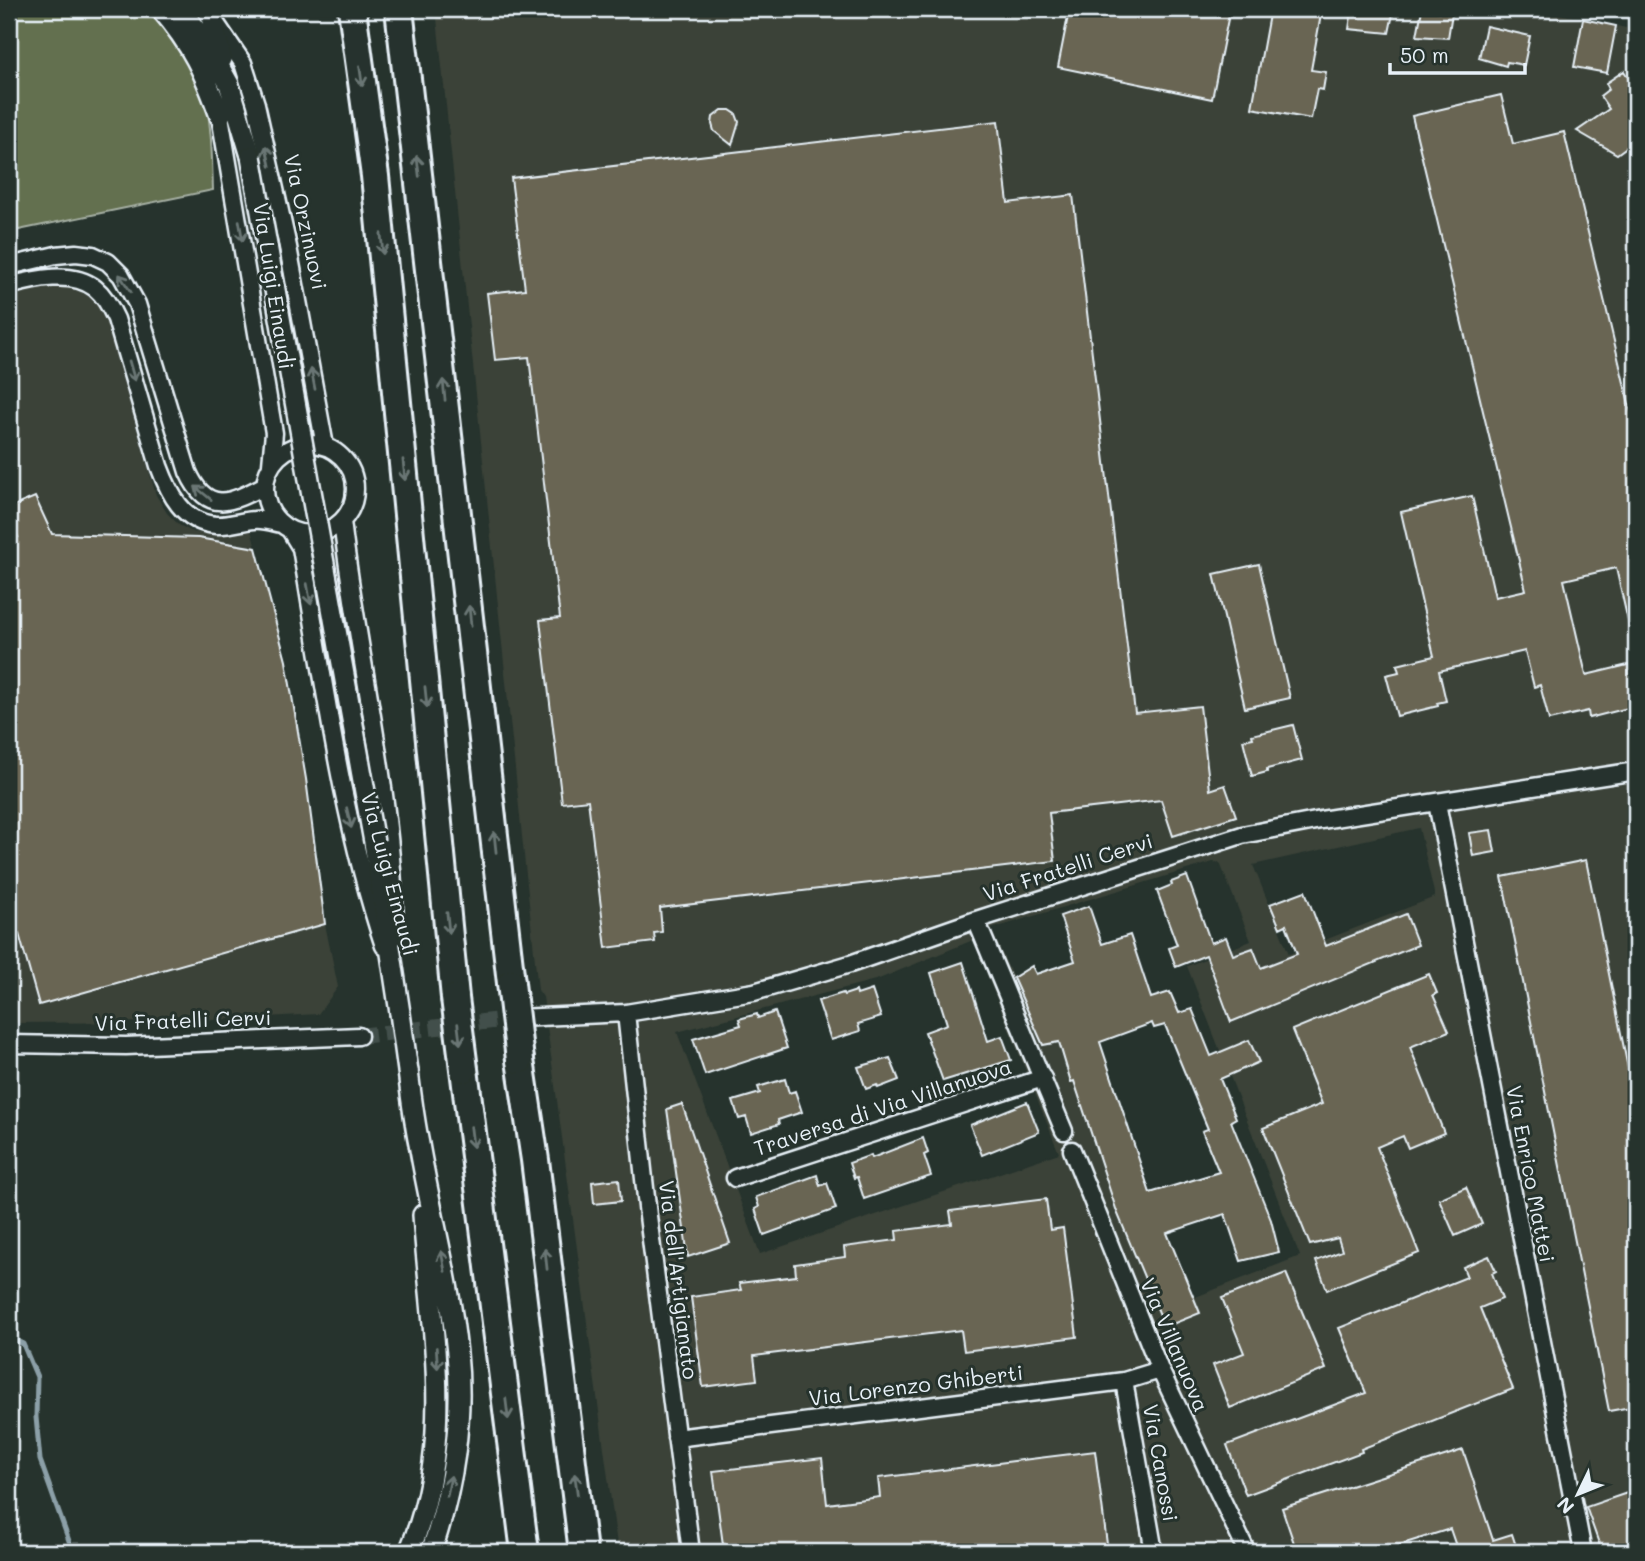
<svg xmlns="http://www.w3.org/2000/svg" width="1645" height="1561" font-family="Mali,sans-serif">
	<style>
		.built { fill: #3a4238; fill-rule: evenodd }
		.green { fill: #636f50; stroke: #a6b0a4; stroke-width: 2 }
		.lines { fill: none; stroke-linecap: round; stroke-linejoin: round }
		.stream { stroke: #8ca0a8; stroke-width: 5 }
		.building { fill: #696552; stroke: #e8f1f8; stroke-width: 2; fill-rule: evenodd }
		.minor-tunnel { stroke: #43504b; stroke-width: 16; stroke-dasharray: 16 8; stroke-linecap: butt }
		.minor-casing { stroke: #e8f1f8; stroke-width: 21 }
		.tertiary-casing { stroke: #e8f1f8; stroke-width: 24 }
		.trunk-casing { stroke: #e8f1f8; stroke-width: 32 }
		.minor { stroke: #26332d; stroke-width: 16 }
		.tertiary { stroke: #26332d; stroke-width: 19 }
		.trunk { stroke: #26332d; stroke-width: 26 }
		.tertiary-bridge-casing { stroke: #e8f1f8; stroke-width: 24; stroke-linecap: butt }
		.trunk-bridge-casing { stroke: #e8f1f8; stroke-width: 32; stroke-linecap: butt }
		.tertiary-bridge { stroke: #26332d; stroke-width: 19 }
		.trunk-bridge { stroke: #26332d; stroke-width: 26 }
		.oneway { stroke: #6a7674 }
		.labels { text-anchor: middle; stroke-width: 6; stroke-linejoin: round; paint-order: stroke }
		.street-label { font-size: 21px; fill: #e8f1f8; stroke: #26332d }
	</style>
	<rect width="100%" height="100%" fill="#26332d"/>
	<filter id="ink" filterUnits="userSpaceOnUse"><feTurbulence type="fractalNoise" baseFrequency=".0143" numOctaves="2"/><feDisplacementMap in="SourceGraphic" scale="14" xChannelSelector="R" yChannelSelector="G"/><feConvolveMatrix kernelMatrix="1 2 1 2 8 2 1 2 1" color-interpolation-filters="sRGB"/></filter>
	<g filter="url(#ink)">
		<path class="built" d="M436,9H1535L1636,30V1552H618L543,997L538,990ZM1419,828L1435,897L1289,954L1253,865ZM1213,862L1220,863L1251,941L1187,966L1300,1256L1193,1298L1199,1313L1165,1326L1117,1212L1074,1081L1071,1082L1059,1042L1043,1045L991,929ZM973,940L1059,1153L760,1254L677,1032L879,979Z
			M27,288H68L82,292L95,301L104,313L156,495L167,513L179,525L193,532L215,534L251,530L286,661L306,779L325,924L338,987L318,1014L179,1022L9,1023V293Z"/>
		<path class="green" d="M9,9H147C165,30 200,76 206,102C212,131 212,161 213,190L9,232Z"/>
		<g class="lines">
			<path class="stream" d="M9,1337L23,1344L37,1377L36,1417L40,1460L73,1552"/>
		</g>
		<path class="building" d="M1102,9H1230L1212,99L1058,67L1069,11L1100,18Z
			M1270,9H1322L1311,70L1326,72L1323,90L1317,89L1311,119L1252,108Z
			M1352,9H1394L1389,33L1349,29Z
			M1422,9L1452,13L1448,38L1417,36Z
			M1583,19L1616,26L1607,73L1574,67Z
			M1486,26L1530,36L1524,65L1507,62L1506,66L1479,58Z
			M1624,71L1636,89V140L1617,154L1577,131L1609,109L1600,96L1609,89L1606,83Z
			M1501,95L1513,144L1564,132L1636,433V629L1630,630L1616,568L1564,580L1586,675L1636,663V706L1589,718L1588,711L1549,720L1540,685L1534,687L1525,651L1439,671L1446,701L1437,703L1438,706L1397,716L1386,675L1399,672L1397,665L1434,656L1401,512L1472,496L1495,597L1526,590L1412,116Z
			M722,110H730L736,114L739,122L732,145L714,131L712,124L713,117Z
			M998,121L1008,203L1073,195L1135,713L1200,706L1210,790L1225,785L1236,816L1173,836L1161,800L1049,813L1055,861L660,908L662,932L654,933L655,942L606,948L588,800L562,803L540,620L560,618L529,357L495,360L487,293L525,289L511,178Z
			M35,497L52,534L198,538L256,548L286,661L306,779L325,924L39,1005L19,934L9,936V538L18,537L9,517V508Z
			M1259,564L1290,698L1245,708L1214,574Z
			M1293,725L1302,760L1267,769V772L1252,776L1243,740L1253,738L1252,735Z
			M1491,830L1495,852L1473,856L1469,833Z
			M1586,860L1631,1083L1636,1082V1406L1609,1411L1502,877Z
			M1187,876L1211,943L1226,937L1233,955L1253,948L1261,968L1297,954L1286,925L1280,928L1270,904L1305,891L1326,946L1406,914L1418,945L1231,1022L1206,955L1176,967L1169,948L1177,945L1157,891L1172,885L1171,882Z
			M1089,906L1102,944L1130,935L1151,998L1170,992L1179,1013L1192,1009L1211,1056L1249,1040L1259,1062L1220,1079L1236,1118L1231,1121L1271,1220L1279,1252L1241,1261L1225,1214L1167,1233L1200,1313L1165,1327L1117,1212L1074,1081L1071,1082L1059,1042L1043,1045L1013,978L1032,966L1036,974L1075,961L1060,916ZM1152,1023L1154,1028L1165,1025L1208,1129L1202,1131L1219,1172L1150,1193L1100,1042Z
			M963,962L988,1041L1002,1036L1011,1060L943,1081L925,1032L947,1024L931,973Z
			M1429,974L1437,993L1433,995L1449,1031L1410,1047L1444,1133L1408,1148L1403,1136L1377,1147L1419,1253L1327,1290L1316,1261L1342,1251L1338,1238L1310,1245L1263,1128L1322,1104L1292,1030Z
			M872,990L881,1017L858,1024L860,1031L831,1040L818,1001L843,993L844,995L856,991L857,995Z
			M775,1012L787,1048L705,1075L693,1039L741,1025L739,1019L757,1014L758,1018Z
			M890,1058L899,1080L878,1088L877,1085L866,1089L858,1067Z
			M785,1079L789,1093L795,1091L802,1112L778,1120L779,1124L751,1133L746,1117L739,1119L733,1101L760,1093L758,1087Z
			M1027,1102L1039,1132L982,1155L970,1125Z
			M682,1104L730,1243L688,1257L667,1109Z
			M923,1138L928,1153L924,1155L931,1176L864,1199L857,1177L854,1178L849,1163L871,1155L872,1158Z
			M817,1175L820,1186L827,1183L836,1209L764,1235L755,1209L759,1207L756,1197Z
			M619,1179L621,1201L594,1204L592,1182Z
			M1466,1187L1482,1224L1455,1236L1439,1199Z
			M1046,1199L1050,1230L1063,1228L1077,1337L964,1351L961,1330L754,1356L757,1380L703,1387L691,1297L741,1290L739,1283L796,1276L795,1264L845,1257L844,1247L897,1240L896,1231L952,1224L950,1211Z
			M1489,1256L1496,1271L1492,1273L1502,1299L1480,1308L1513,1389L1361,1449L1362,1452L1246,1495L1227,1445L1366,1393L1339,1328L1467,1277L1463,1267Z
			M1286,1273L1326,1369L1230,1408L1213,1365L1244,1353L1222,1298Z
			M1463,1450L1493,1540L1512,1534L1518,1552H1458L1450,1529L1377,1552H1297L1282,1508Z
			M1095,1451L1108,1552H724L713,1471L822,1458L827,1504L880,1497L878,1478Z
			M1636,1490V1552H1602L1586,1507Z"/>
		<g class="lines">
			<path class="minor-tunnel" d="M359,1036L518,1018"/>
			<g class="minor-casing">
				<path id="minor" d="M215,22L243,63L256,104L288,247L325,446
					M220,116L274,433L271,464
					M9,266L56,255L76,253L93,255L108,262L121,275L137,304L188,472C207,515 231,503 265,485
					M9,286C34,279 72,270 95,288C105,296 111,308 116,319L159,466C169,493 183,523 216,525C228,526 242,521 254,520C263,519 272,522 281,524
					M265 489a45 45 0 1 1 90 0a45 45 0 1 1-90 0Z
					M342,521C358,660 394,797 395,937
					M290,530L301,548C324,681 341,817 384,946
					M1437,803L1583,1552
					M976,920L1064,1131
					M626,1013L648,1216L691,1552
					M518,1018L626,1013L754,992L850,964L976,920L1242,835L1321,820L1636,771
					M9,1044L126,1046L359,1036
					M1072,1150L1160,1370L1247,1552
					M735,1178L1043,1078
					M1124,1381L1154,1552
					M676,1438L1124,1381L1160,1370"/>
			</g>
			<g class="tertiary-casing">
				<path id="tertiary" d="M161,9C192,45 204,72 220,116
					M182,9L209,48L229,84L251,156
					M207,9L212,17L222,59
					M374,842L400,1013
					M408,1071C411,1095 414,1120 419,1144C431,1214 450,1282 457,1353C464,1419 453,1490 431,1552
					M409,1552C456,1444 431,1327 423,1215"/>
			</g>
			<g class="trunk-casing">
				<path id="trunk" d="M352,9L375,176L455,998
					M399,9L511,983
					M520,1060L535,1160L583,1552
					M464,1069L525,1552"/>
			</g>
			<use href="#minor" class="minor"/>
			<use href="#tertiary" class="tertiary"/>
			<use href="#trunk" class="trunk"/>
			<g class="tertiary-bridge-casing">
				<path id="tertiary-bridge" d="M251,156L374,842
					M400,1013L408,1071"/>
			</g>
			<g class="trunk-bridge-casing">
				<path id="trunk-bridge" d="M511,983L520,1060
					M455,998L464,1069"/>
			</g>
			<use href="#tertiary-bridge" class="tertiary-bridge"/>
			<use href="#trunk-bridge" class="trunk-bridge"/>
		</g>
		<defs><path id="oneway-shaft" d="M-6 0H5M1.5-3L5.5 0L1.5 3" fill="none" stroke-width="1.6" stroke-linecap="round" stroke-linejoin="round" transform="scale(1.75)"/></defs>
		<g class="oneway">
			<use href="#oneway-shaft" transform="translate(361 76) rotate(82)"/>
			<use href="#oneway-shaft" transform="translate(268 156) rotate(-102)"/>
			<use href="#oneway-shaft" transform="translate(418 166) rotate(-97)"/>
			<use href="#oneway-shaft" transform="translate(241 231) rotate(80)"/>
			<use href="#oneway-shaft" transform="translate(382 244) rotate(84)"/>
			<use href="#oneway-shaft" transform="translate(125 283) rotate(-124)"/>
			<use href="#oneway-shaft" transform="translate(132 371) rotate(74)"/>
			<use href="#oneway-shaft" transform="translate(313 379) rotate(-101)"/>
			<use href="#oneway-shaft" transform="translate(444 390) rotate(-96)"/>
			<use href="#oneway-shaft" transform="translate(404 470) rotate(84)"/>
			<use href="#oneway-shaft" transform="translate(203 493) rotate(-141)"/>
			<use href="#oneway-shaft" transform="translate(309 594) rotate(80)"/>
			<use href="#oneway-shaft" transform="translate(470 616) rotate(-96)"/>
			<use href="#oneway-shaft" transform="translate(426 697) rotate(84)"/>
			<use href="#oneway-shaft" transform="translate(349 818) rotate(77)"/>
			<use href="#oneway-shaft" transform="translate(495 842) rotate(-96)"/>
			<use href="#oneway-shaft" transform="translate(448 923) rotate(84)"/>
			<use href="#oneway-shaft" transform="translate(459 1034) rotate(83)"/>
			<use href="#oneway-shaft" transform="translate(472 1137) rotate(83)"/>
			<use href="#oneway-shaft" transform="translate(546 1259) rotate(-96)"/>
			<use href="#oneway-shaft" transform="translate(443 1261) rotate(-101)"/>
			<use href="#oneway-shaft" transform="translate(437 1358) rotate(86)"/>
			<use href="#oneway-shaft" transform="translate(507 1409) rotate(83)"/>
			<use href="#oneway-shaft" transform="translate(576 1484) rotate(-98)"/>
			<use href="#oneway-shaft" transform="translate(449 1486) rotate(-79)"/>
		</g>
	</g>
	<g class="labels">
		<g class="street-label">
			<text transform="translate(305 222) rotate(78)" y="7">Via Orzinuovi</text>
			<text transform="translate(273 286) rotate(81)" y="7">Via Luigi Einaudi</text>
			<text transform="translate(1068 868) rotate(-18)" y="7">Via Fratelli Cervi</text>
			<text transform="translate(389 874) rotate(75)" y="7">Via Luigi Einaudi</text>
			<text transform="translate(183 1021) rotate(-2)" y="7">Via Fratelli Cervi</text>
			<text transform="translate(883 1108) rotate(-18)" y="7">Traversa di Via Villanuova</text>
			<text transform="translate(1530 1174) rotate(79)" y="7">Via Enrico Mattei</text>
			<text transform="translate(678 1280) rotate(83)" y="7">Via dell'Artigianato</text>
			<text transform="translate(1174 1345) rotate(67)" y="7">Via Villanuova</text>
			<text transform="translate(916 1386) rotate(-7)" y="7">Via Lorenzo Ghiberti</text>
			<text transform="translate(1160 1463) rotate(80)" y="7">Via Canossi</text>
		</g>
	</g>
	<rect width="1645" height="1561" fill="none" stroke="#26332d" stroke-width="35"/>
	<rect x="18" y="18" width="1610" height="1526" fill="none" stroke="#e8f1f8" stroke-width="2.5" filter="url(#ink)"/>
	<g transform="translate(1578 1494) rotate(227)" stroke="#26332d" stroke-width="5" paint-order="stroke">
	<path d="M0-5L12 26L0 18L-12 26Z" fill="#e8f1f8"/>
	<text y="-10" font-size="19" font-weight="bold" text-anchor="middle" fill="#e8f1f8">N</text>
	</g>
	<path d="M1390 63v10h135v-10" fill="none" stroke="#e8f1f8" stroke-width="3.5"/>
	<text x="1400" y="63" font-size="21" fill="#e8f1f8" stroke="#26332d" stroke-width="5" paint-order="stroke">50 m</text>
</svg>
